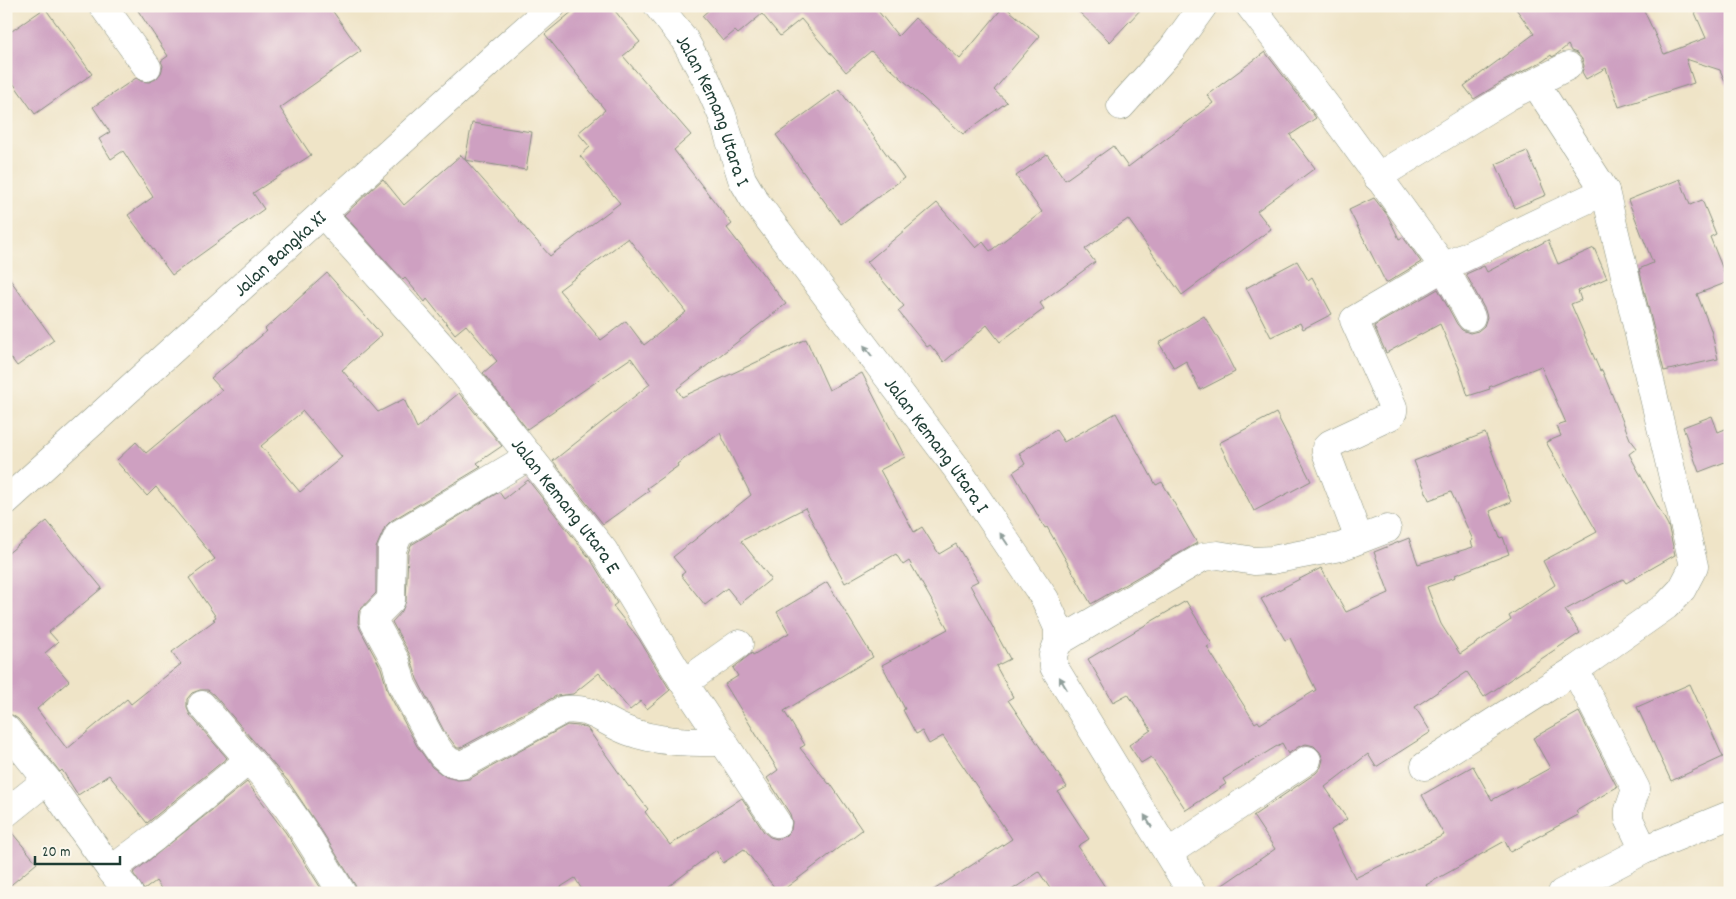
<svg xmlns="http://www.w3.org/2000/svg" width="1736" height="899" font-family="Dekko,sans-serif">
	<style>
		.building { fill: #cea0c1; fill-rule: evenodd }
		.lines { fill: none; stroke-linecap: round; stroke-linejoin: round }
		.minor-casing { stroke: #87907e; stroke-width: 29 }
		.tertiary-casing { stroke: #87907e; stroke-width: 29 }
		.minor { stroke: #fff; stroke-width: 28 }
		.tertiary { stroke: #fff; stroke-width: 28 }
		.oneway { fill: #8f9e9a }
		.labels { text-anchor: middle; stroke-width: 5; stroke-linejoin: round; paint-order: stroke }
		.street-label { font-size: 20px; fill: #1f3d34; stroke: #fbf7ec }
	</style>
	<rect width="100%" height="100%" fill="#fbf7ec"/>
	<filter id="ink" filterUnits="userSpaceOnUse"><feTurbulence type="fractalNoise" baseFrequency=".02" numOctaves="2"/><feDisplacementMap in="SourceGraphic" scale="10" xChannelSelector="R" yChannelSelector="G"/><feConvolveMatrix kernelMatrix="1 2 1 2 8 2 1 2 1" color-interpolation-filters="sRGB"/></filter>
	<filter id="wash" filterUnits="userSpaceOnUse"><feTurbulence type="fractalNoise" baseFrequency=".0096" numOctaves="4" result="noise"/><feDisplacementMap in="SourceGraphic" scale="20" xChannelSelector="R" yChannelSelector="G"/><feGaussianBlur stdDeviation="1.12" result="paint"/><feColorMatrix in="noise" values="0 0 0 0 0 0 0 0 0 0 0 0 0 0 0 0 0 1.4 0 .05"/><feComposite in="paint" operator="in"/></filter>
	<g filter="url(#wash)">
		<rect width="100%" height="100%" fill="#efe4c7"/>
		<g id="blocks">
			<path class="building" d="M135,6H329L361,51L280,108L311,155L253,193L264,209L172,275L128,215L153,197L123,151L111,159L99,139L110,132L93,107L136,78L141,81L149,82L156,79L161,73L163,66L161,61L168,56Z
				M579,6H611L640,42L623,56L691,135L674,150L732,224L727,228L786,304L677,389L682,397L806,339L829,390L862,373L905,457L880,470L914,532L922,527L939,554L956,544L978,581L970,585L1010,659L996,666L1013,697L1008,700L1067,787L1058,792L1089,839L1078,846L1109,893H1053L1039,872L1007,893H929L1012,839L943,736L929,744L922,731L916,734L903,710L905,709L882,665L948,629L909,561L903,565L896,554L845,583L805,508L741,541L771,579L740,604L727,588L705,605L681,575L685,572L673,557L751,495L720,433L677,464L678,466L647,488L649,491L603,524L553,461L650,384L631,358L527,429L483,373L497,361L466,325L455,334L427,299L425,302L405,278L403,280L344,215L383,179L404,205L461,155L550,256L620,203L580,156L590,147L578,133L605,110L545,34ZM628,238L686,312L644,345L626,321L601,340L559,290Z
				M711,6H874L898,36L915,18L960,59L1004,6L1040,36L994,90L1007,102L963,134L871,51L846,72L801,19L780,36L762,14L738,34L735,31L723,41L702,16L712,7Z
				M1073,6H1144L1110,42Z
				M1514,6H1642L1664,54L1706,38L1692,6H1730V92L1720,70L1686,59L1694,83L1619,107L1606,68L1586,79L1582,72L1584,66L1582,59L1577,53L1571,51L1568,45L1556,55L1552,57L1551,55L1543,61L1502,82L1474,99L1464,86L1534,34Z
				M45,8L92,74L35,114L6,73V35Z
				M1265,52L1316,118L1290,135L1315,168L1257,211L1271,229L1182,295L1128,219L1085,249L1095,262L1040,303L1044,309L1000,342L987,325L944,362L930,345L927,347L898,311L904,306L867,262L937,203L976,248L983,242L990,251L1042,212L1016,176L1047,154L1065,180L1113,146L1128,167L1213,103L1207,95Z
				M839,89L904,178L841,224L776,135Z
				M472,123L532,132L526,170L465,160Z
				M1527,151L1546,195L1515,208L1496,164Z
				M1680,179L1690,205L1702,200L1716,234L1710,237L1728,282L1697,294L1711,330L1718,359L1664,371L1639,269L1653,263L1628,200Z
				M1374,198L1388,216L1399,239L1403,237L1421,262L1386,283L1349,210Z
				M1548,240L1558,264L1594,248L1607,278L1578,291L1581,300L1571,304L1600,371L1602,370L1630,439L1637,448L1629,454L1668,525L1675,555L1626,583L1623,579L1565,610L1580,633L1484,697L1467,672L1415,707L1431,732L1376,767L1368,754L1325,787L1347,819L1331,830L1355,878L1444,835L1422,795L1473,766L1492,800L1550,768L1533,738L1579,712L1617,787L1576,811L1578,815L1510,852L1505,841L1426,885L1430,893H1211L1275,849L1253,816L1316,773L1321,767L1323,759L1320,752L1314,746L1306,744L1298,747L1288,754L1282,743L1223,779L1226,784L1186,810L1151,757L1141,763L1129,745L1151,730L1128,694L1113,702L1088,659L1186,601L1212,644L1207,647L1255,723L1258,721L1260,724L1316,690L1290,638L1285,640L1261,599L1321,568L1346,612L1389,593L1374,552L1409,538L1418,564L1473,547L1471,541L1473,540L1451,492L1429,500L1414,461L1485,433L1511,502L1490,511L1500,538L1503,537L1509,554L1455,575L1456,577L1427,587L1441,624L1460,654L1511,620L1509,616L1555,585L1543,561L1597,532L1546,442L1561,436L1557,426L1566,423L1541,366L1489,387L1490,389L1468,396L1459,368L1440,324L1386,353L1374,326L1438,289L1457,324L1462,330L1470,333L1478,331L1484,326L1487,317L1485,310L1466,274L1484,266L1487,272Z
				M1297,261L1308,280L1312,277L1332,314L1303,329L1300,323L1271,337L1246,288Z
				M327,273L382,335L342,370L378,412L404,399L417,428L459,393L502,446L477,463L481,467L391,521L385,527L376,548V593L359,611L358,622L360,629L381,668L388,692L417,746L432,767L446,777L458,780L469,779L567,725L579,726L587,728L629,787L630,786L648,809L645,812L670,845L742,798L764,832L770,837L777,839L785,836L791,830L792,822L790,814L767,778L778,770L725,684L738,676L733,668L752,653L753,655L789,633L777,612L827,582L873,657L784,711L805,745L800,748L829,784L830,783L862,830L779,893L744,849L723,863L716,850L660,893H584L575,878L551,893H358L355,885L323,833L288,781L214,695L208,690H200L192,693L187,699V708L190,715L227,758L147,823L109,775L78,795L62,770L60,772L18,719L12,715L6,714V555L47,521L102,588L49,632L58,642L45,653L69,681L37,709L67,749L127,699L131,704L181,664L172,652L215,620L213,619L216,617L189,578L215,559L156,487L147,496L116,461L136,442L146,453L222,390L211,378L267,331L265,329ZM303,411L342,457L300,492L261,446Z
				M6,274L54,340L17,366L6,351Z
				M1204,316L1219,340L1235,372L1200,390L1186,361L1174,368L1159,343Z
				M1116,413L1156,485L1162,482L1197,543L1091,604L1047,527L1045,528L1013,472L1025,464L1019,453L1056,430L1064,442Z
				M1276,413L1311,481L1254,511L1219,443Z
				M1712,416L1718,432L1730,427V460L1699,472L1683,427Z
				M528,480L591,560L617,603L613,606L639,639L670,690L647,709L641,701L630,710L599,673L573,694L556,696L460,748H457L444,731L417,679L410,655L392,622L402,611L406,601L408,553L411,545L499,492L504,499Z
				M1690,684L1723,757L1671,781L1637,707Z
				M247,782L286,833L324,893H164L156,881L144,890L133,873Z
				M6,828H8L37,863L6,889Z"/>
		</g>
	</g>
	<g filter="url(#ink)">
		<use href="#blocks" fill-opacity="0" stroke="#87907e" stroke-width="1"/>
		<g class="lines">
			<g class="minor-casing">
				<g id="minor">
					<path d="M103,6L147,67"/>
					<path id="s1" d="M658,6L684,39L706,79L722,115L742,179L755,201L958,470L1045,599L1058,628V642L1053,655L1054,667L1192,893"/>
					<path d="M1250,6L1334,116L1444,267L1605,191"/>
					<path d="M1121,106L1172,49L1203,6"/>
					<path d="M1377,177L1509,96L1568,66"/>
					<path id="s2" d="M323,214L451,357L604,551L684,683L777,823"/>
					<path d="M530,456L399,534L392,549L391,600L374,617V622L396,662L402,685L431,739L442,755L450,762L462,765L563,710C592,706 603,722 628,731C660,743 691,742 724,742"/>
					<path id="s3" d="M6,501L499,53L552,6"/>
					<path d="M1359,539L1326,452V448L1330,444L1390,416L1393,412V407L1354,320L1444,267L1471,317"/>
					<path d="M1058,642L1203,557L1218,555L1254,561L1272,560L1340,547L1387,529"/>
					<path d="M1575,670L1636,789L1629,810V819L1644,850"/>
					<path d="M684,683L739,644"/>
					<path d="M6,729L47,780L111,870L129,893"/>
					<path d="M249,760C286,799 314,847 342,893"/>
					<path d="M1425,766L1575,670L1666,606L1682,589L1694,566L1605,191L1535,83"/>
					<path d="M6,813L47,780"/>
					<path d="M1168,853L1307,760"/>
					<path d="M111,870L155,837L249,760L202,705"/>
				</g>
			</g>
			<g class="tertiary-casing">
				<path id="tertiary" d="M1562,893L1644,850L1730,815"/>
			</g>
			<use href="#minor" class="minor"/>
			<use href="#tertiary" class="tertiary"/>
		</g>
		<defs><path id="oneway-solid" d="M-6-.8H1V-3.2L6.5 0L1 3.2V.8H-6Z" transform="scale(1.25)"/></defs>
		<g class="oneway">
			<use href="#oneway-solid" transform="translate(868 351) rotate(-127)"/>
			<use href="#oneway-solid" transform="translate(1004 539) rotate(-124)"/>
			<use href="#oneway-solid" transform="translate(1063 683) rotate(-120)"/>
			<use href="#oneway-solid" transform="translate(1148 821) rotate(-122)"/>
		</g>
	</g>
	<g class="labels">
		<g class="street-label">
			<text dy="7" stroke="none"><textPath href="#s1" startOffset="119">Jalan Kemang Utara I</textPath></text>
			<text dy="7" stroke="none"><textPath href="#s3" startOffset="369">Jalan Bangka XI</textPath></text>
			<text dy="7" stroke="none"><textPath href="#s1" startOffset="524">Jalan Kemang Utara I</textPath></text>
			<text dy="7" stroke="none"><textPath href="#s2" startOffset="380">Jalan Kemang Utara E</textPath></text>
		</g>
	</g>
	<rect width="1736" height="899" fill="none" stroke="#fbf7ec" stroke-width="25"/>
	<path d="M35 856v8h85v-8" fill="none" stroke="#1f3d34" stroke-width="2.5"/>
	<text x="42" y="856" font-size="15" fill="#1f3d34" stroke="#fbf7ec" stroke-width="4" paint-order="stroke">20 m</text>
</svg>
